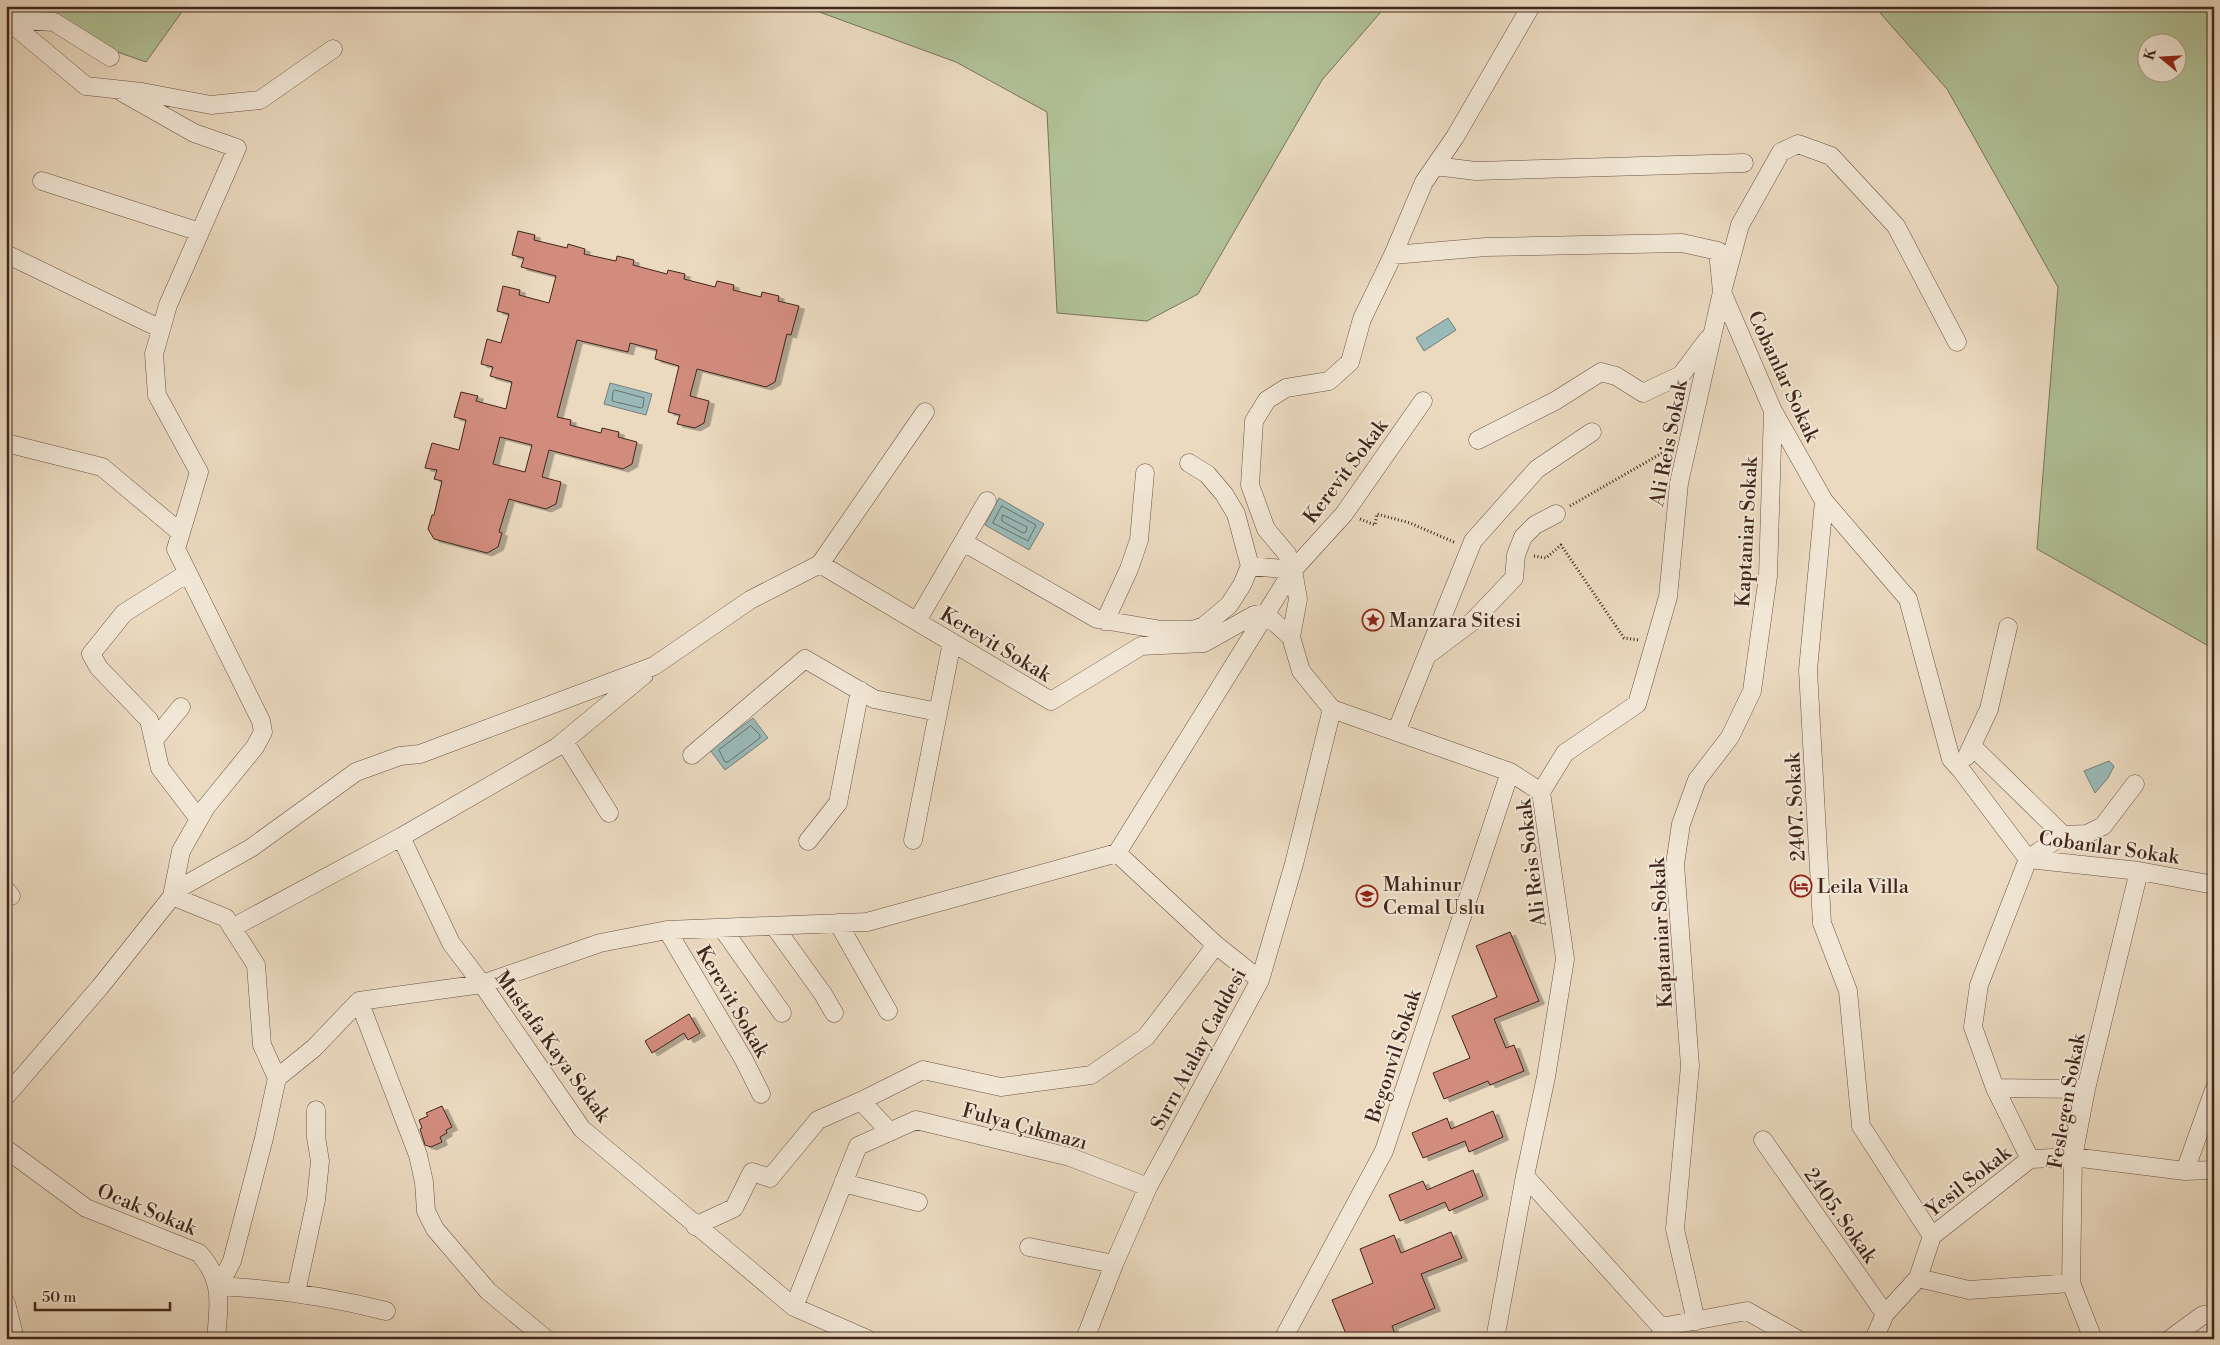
<svg xmlns="http://www.w3.org/2000/svg" width="2220" height="1345" font-family="'Libre Bodoni',serif">
	<style>
		.green { fill: #b1c197; stroke: #78745a; fill-rule: evenodd }
		.water { fill: #99bab8; stroke: #757f7a }
		.lines { fill: none; stroke-linecap: round; stroke-linejoin: round }
		.shore { stroke: #6c706a; stroke-width: 1 }
		.building { fill: #d28c7e; stroke: #40261c; fill-rule: evenodd; filter: url(#shadow) }
		.minor-casing { stroke: #6b5345; stroke-width: 19 }
		.path { stroke: #40261c; stroke-width: 3; stroke-dasharray: 1 2.5; stroke-linecap: butt }
		.minor { stroke: #f2e7d6; stroke-width: 18 }
		.labels { text-anchor: middle; stroke-width: 4; stroke-linejoin: round; paint-order: stroke }
		.street-label { font-size: 20px; fill: #40261c; stroke: #f2e7d6 }
		.poi-label { font-size: 20px; fill: #40261c; stroke: #f2e7d6; text-anchor: start }
	</style>
	<defs>
		<filter id="shadow"><feDropShadow dx="5.5" dy="3" stdDeviation="0" flood-color="#0004"/></filter>
	</defs>
	<rect width="100%" height="100%" fill="#ebdac0"/>
	<filter id="stains"><feTurbulence type="fractalNoise" baseFrequency=".004" numOctaves="4"/><feColorMatrix values="0 0 0 0 .2 0 0 0 0 .09 0 0 0 0 .02 0 0 0 .5 -.17"/></filter>
	<radialGradient id="worn" r=".72"><stop offset=".6" stop-color="#630" stop-opacity="0"/><stop offset="1" stop-color="#630" stop-opacity=".3"/></radialGradient>
	<path class="green" d="M6,6H186L146,62L72,36Z
		M803,6H1386L1322,80L1198,294L1147,321L1057,313L1047,112L956,62Z
		M1874,6H2214V649L2037,549L2058,287L1947,89ZM2148,42H2178V72H2148Z"/>
	<path class="water" d="M1448,318L1456,330L1424,351L1416,338Z
		M610,383L652,394L646,415L604,404Z
		M999,498L1044,524L1029,550L985,525Z
		M753,718L768,738L725,770L710,750Z
		M2109,761L2114,766L2108,778L2095,793L2084,771Z"/>
	<g class="lines">
		<path class="shore" d="M615,390L644,398L643,407L641,408L612,401L613,392Z
			M1002,506L1036,525L1028,541L993,523Z
			M1003,515L1027,527L1026,532L1023,533L1002,521Z
			M751,726L760,735V738L728,762H725L719,750Z"/>
	</g>
	<path class="building" d="M518,231L535,235L534,240L567,248L568,244L585,249L584,254L616,261L617,256L634,260L633,265L667,274L668,270L685,274L684,279L715,287L717,281L734,285L733,290L761,297L762,292L779,296L778,301L799,306L791,335L787,334L775,382L766,387L697,369L690,396L709,401L704,423L695,428L677,424L680,415L668,412L679,366L655,359L657,350L630,343L628,352L577,340L557,417L571,420L570,425L601,433L602,428L619,432L618,437L637,442L632,464L623,469L549,450L542,477L561,482L556,504L546,509L509,499L499,532L502,533L498,547L487,553L434,539L428,529L432,515H434L442,481L434,479L437,470L425,468L432,443L459,450L466,420L454,417L461,392L478,396L476,401L506,409L512,382L490,376L493,367L481,364L487,339L501,343L509,314L497,311L503,286L520,290L519,295L549,303L556,276L521,267L524,258L512,255ZM500,437L532,445L525,472L493,464Z
		M1510,932L1539,1001L1494,1019L1506,1048L1514,1045L1524,1071L1490,1085L1488,1081L1444,1099L1433,1073L1470,1058L1452,1016L1497,997L1476,946Z
		M689,1014L700,1033L688,1040L684,1033L652,1053L645,1041Z
		M442,1106L452,1127L446,1130L447,1133L440,1137L442,1142L431,1147L425,1145L420,1129L422,1128L419,1120L428,1116L426,1113Z
		M1493,1111L1503,1137L1469,1152L1465,1141L1423,1158L1412,1133L1447,1118L1451,1129Z
		M1473,1170L1483,1196L1449,1211L1445,1202L1400,1221L1389,1195L1423,1181L1427,1190Z
		M1451,1232L1462,1258L1421,1274L1435,1308L1392,1326L1397,1339H1348L1332,1300L1373,1283L1360,1249L1394,1235L1401,1253Z"/>
	<g class="lines">
		<g class="minor-casing">
			<path id="minor" d="M6,19L86,86L142,92L211,105L260,100L333,49
				M6,19L54,22L110,57
				M118,90L194,133L237,148L168,305L154,354L157,395L199,472L176,549L261,721L263,732L255,747L206,807L181,851L172,896L226,918L256,965L262,1045L277,1078
				M1435,166L1476,171L1744,163
				M42,181L200,232
				M6,254L161,329
				M1393,255L1486,247L1682,243L1718,251L1722,292L1773,411L1824,501L1908,599L1951,759L1961,770L2028,859L2139,871L2214,885
				M1478,440L1555,401L1601,372L1616,376L1643,393L1681,375L1708,339
				M6,443L102,467L181,533
				M1824,501L1808,670L1822,923L1848,991L1861,1126L1932,1236
				M963,542L1097,619L1162,630H1193L1204,626L1229,605L1242,585L1250,566L1236,514L1224,494L1207,474L1189,463
				M820,564L1051,701L1141,646L1204,643L1254,615L1264,613L1291,637L1301,671L1332,709
				M1250,566L1293,570
				M188,573L124,613L91,654L99,668L149,720L160,768L199,819
				M917,621L987,501
				M1105,621L1129,569L1139,540L1145,473
				M1291,637L1298,599L1293,570L1287,554L1266,529L1250,485L1254,421L1267,400L1286,388L1329,381L1350,362L1362,319L1393,255L1424,182L1455,137L1531,6
				M1429,654L1473,621L1514,578L1516,555L1523,537L1535,525L1556,514
				M1332,709L1510,772L1541,792
				M1396,732L1473,541L1537,469L1592,432
				M154,740L181,707
				M564,741L609,813
				M1972,746L2063,835L2087,834L2103,826L2135,784
				M692,755L805,659L874,699L938,712
				M1967,756L1989,709L2008,627
				M401,837L451,943L482,984L582,1129L794,1307L867,1339
				M913,840L952,642
				M808,841L838,803L860,690
				M1117,853L1216,945
				M6,890L11,896
				M838,923L888,1011
				M774,926L823,994L834,1013
				M232,928L401,837L557,747L644,675
				M722,928L782,1013
				M667,930L744,1060L761,1094
				M359,1001L482,984L600,943L667,930L867,922L1117,853L1293,570L1344,514L1423,401
				M359,1001L314,1048L277,1078L264,1138L232,1261L219,1286C275,1289 331,1297 386,1311
				M359,1001L418,1155L424,1182L426,1211L435,1229L488,1291L546,1339
				M1995,1088L2086,1089
				M6,1096L100,987L178,889L251,848L356,772L400,756L420,754L654,666L750,600L820,564L925,412
				M861,1101L890,1132
				M1763,1140L1885,1314
				M6,1149L86,1208L199,1253C224,1281 219,1304 216,1339
				M2030,1159L1995,1088L1973,1027L1979,985L2028,859L2063,835
				M2030,1159L2073,1157L2185,1171L2214,1170
				M2185,1171L2214,1090
				M1525,1176L1661,1327
				M843,1183L918,1202
				M695,1226L734,1208L752,1172L770,1178L818,1120L861,1101L923,1070L1001,1087L1091,1075L1146,1037L1216,945L1260,980
				M1029,1247L1114,1264
				M1918,1278L1969,1290L2071,1283
				M296,1293L316,1200L320,1161L316,1137V1110
				M6,1303L15,1339
				M794,1307L858,1146L916,1120L1070,1157L1148,1187
				M1696,1321L1675,1229L1690,1066L1675,864L1681,824L1697,780L1730,737L1752,691L1768,576L1773,411
				M1085,1339L1114,1264L1148,1187L1260,980L1294,864L1332,709
				M1283,1339L1384,1151L1510,772
				M1495,1339L1525,1176L1546,1077L1565,959L1541,792L1565,753L1637,704L1668,597L1679,483L1722,292L1740,225L1781,152L1798,144L1831,156L1896,226L1957,342
				M1660,1339L1661,1327L1747,1311L1797,1339
				M1874,1339L1885,1314L1918,1278L1932,1236L2030,1159
				M2093,1339L2071,1283L2073,1157L2086,1089L2139,871
				M2170,1339L2203,1315H2214"/>
		</g>
		<path class="path" d="M1570,506L1669,449
			M1360,519L1375,525L1377,514L1410,523L1456,543
			M1534,556L1546,558L1561,545L1624,638L1639,640"/>
		<use href="#minor" class="minor"/>
	</g>
	<defs>
		<g id="sight-ring" transform="scale(1.125)"><circle r="9.5" fill="#f2e7d6" stroke="#8f2418" stroke-width="1.5"/><path d="M0-6L1.8-2.2L6-1.7L2.9 1.2L3.7 5.4L0 3.3L-3.7 5.4L-2.9 1.2L-6-1.7L-1.8-2.2Z" fill="#8f2418"/></g>
		<g id="hotel-ring" transform="scale(1.125)"><circle r="9.5" fill="#f2e7d6" stroke="#8f2418" stroke-width="1.5"/><path d="M-6-4.5h1.5V1H6V5H4.5V3h-9V5H-6ZM-4 0a1.8 1.8 0 1 1 3.6 0ZM.5 0V-2.5h3Q6-2.5 6 0Z" fill="#8f2418"/></g>
		<g id="school-ring" transform="scale(1.125)"><circle r="9.5" fill="#f2e7d6" stroke="#8f2418" stroke-width="1.5"/><path d="M0-5L7-2L0 1L-7-2ZM-4 1L0 2.5L4 1V4Q0 6-4 4Z" fill="#8f2418"/></g>
	</defs>
	<g fill-rule="evenodd">
		<use href="#sight-ring" x="1373" y="620"/>
		<use href="#hotel-ring" x="1801" y="886"/>
		<use href="#school-ring" x="1367" y="896"/>
	</g>
	<g class="labels">
		<g class="street-label">
			<text transform="translate(1784 376) rotate(65)" y="7">Cobanlar Sokak</text>
			<text transform="translate(1668 443) rotate(-79)" y="7">Ali Reis Sokak</text>
			<text transform="translate(1345 471) rotate(-53)" y="7">Kerevit Sokak</text>
			<text transform="translate(1746 532) rotate(-87)" y="7">Kaptaniar Sokak</text>
			<text transform="translate(996 644) rotate(31)" y="7">Kerevit Sokak</text>
			<text transform="translate(1795 807) rotate(-93)" y="7">2407. Sokak</text>
			<text transform="translate(2109 847) rotate(8)" y="7">Cobanlar Sokak</text>
			<text transform="translate(1531 863) rotate(-97)" y="7">Ali Reis Sokak</text>
			<text transform="translate(1661 933) rotate(-93)" y="7">Kaptaniar Sokak</text>
			<text transform="translate(733 1001) rotate(60)" y="7">Kerevit Sokak</text>
			<text transform="translate(553 1046) rotate(54)" y="7">Mustafa Kaya Sokak</text>
			<text transform="translate(1198 1049) rotate(-62)" y="7">Sırrı Atalay Caddesi</text>
			<text transform="translate(1393 1056) rotate(-72)" y="7">Begonvil Sokak</text>
			<text transform="translate(2066 1101) rotate(-80)" y="7">Feslegen Sokak</text>
			<text transform="translate(1025 1126) rotate(15)" y="7">Fulya Çıkmazı</text>
			<text transform="translate(1968 1181) rotate(-38)" y="7">Yesil Sokak</text>
			<text transform="translate(147 1209) rotate(22)" y="7">Ocak Sokak</text>
			<text transform="translate(1841 1215) rotate(55)" y="7">2405. Sokak</text>
		</g>
		<g class="poi-label">
			<text x="1389" y="627">Manzara Sitesi</text>
			<text x="1383" y="891">Mahinur<tspan x="1383" dy="23">Cemal Uslu</tspan></text>
			<text x="1817" y="893">Leila Villa</text>
		</g>
	</g>
	<rect width="2220" height="1345" fill="none" stroke="#ebdac0" stroke-width="25"/>
	<rect x="8" y="8" width="2205" height="1330" fill="none" stroke="#40261c" stroke-width="2.5"/>
	<rect x="12" y="12" width="2195" height="1320" fill="none" stroke="#40261c"/>
	<g transform="translate(2162 58) rotate(288)"><circle r="24" fill="#f2e7d6" stroke="#ab9a8c"/>
	<path d="M0-4L9 19L0 12L-9 19Z" fill="#8f2418"/>
	<text y="-8" font-size="14" font-weight="bold" text-anchor="middle" fill="#40261c">K</text>
	</g>
	<path d="M35 1302v8h135v-8" fill="none" stroke="#40261c" stroke-width="2.5"/>
	<text x="42" y="1302" font-size="15" fill="#40261c" stroke="#f2e7d6" stroke-width="4" paint-order="stroke">50 m</text>
	<rect width="100%" height="100%" filter="url(#stains)"/>
	<rect width="100%" height="100%" fill="url(#worn)"/>
</svg>
